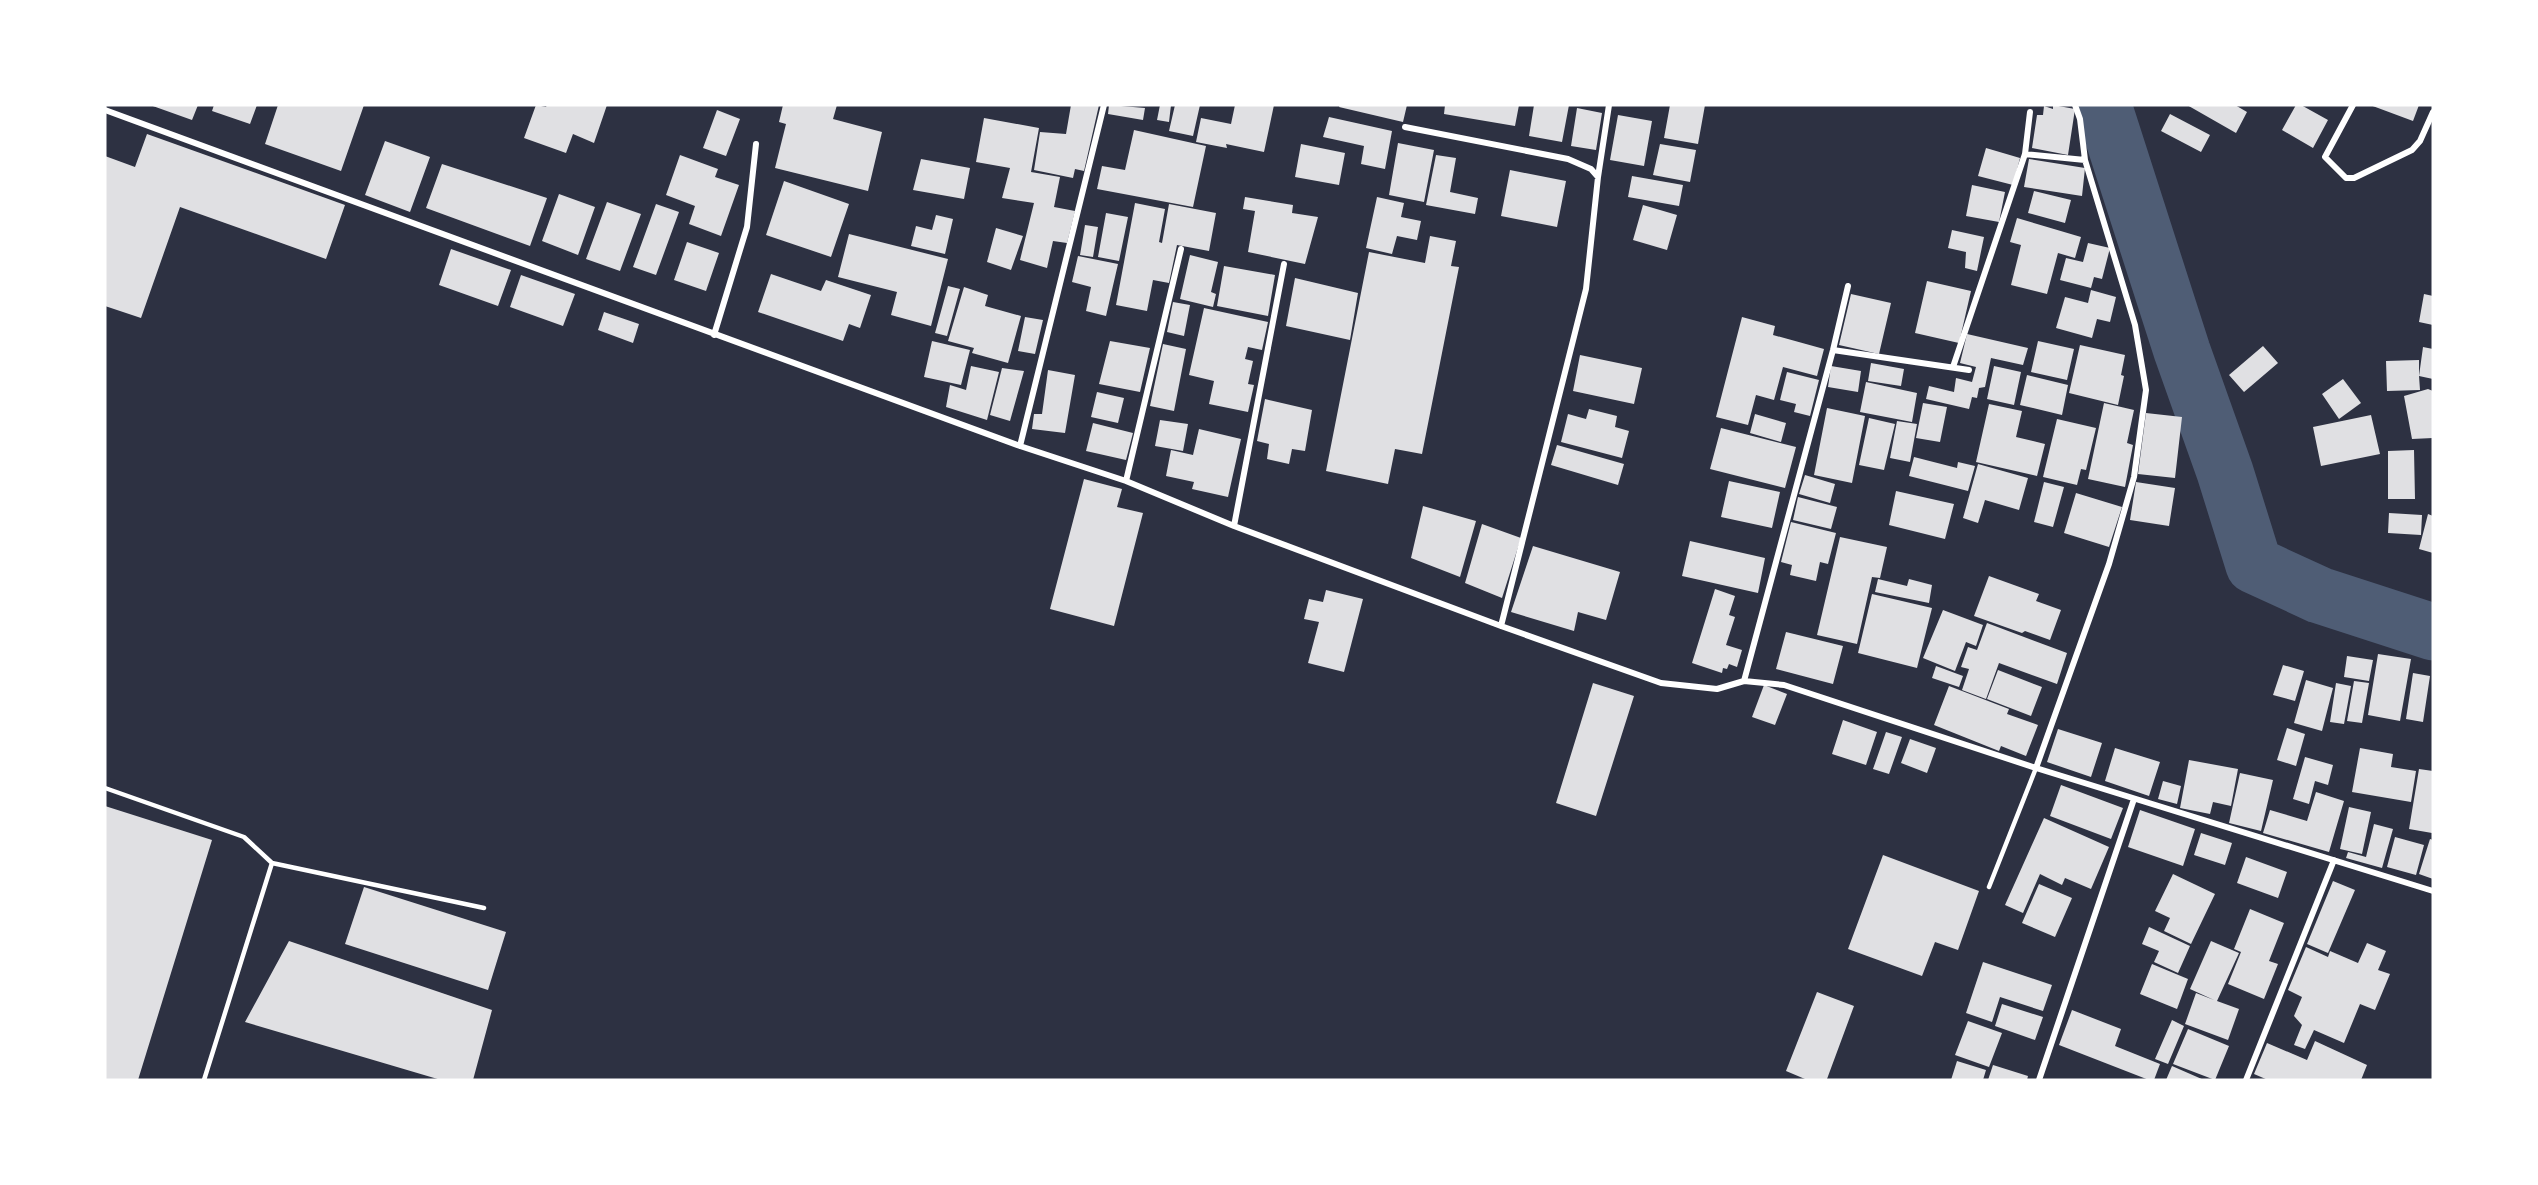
<svg xmlns="http://www.w3.org/2000/svg" width="2538" height="1185" font-family="Barlow,sans-serif">
	<style>
		.lines { fill: none; stroke-linecap: round; stroke-linejoin: round }
		.river { stroke: #4f5d75; stroke-width: 57 }
		.building { fill: #e0e0e3 }
		.service { stroke: #fff; stroke-width: 4.5 }
		.minor { stroke: #fff; stroke-width: 6 }
	</style>
	<rect width="100%" height="100%" fill="#2d3142"/>
	<g class="lines">
		<path class="river" d="M2103,105L2182,351L2225,472L2254,565L2319,595L2433,632"/>
	</g>
	<path class="building" d="M150,105H198L192,120Z
		M214,105H257L250,124L212,111Z
		M278,105H364L341,171L265,144Z
		M536,105L546,107L547,105H607L594,143L573,134L566,153L524,138Z
		M783,105H837L833,119L882,132L868,191L775,168L786,124L779,122Z
		M1071,105H1099L1084,171L1075,169L1073,178L1034,170L1040,132L1066,134Z
		M1109,105L1145,108L1143,120L1108,114Z
		M1160,105H1171L1169,122L1157,120Z
		M1175,105H1200L1193,136L1169,131Z
		M1235,105H1274L1264,152L1226,144L1227,148L1196,142L1201,118L1231,124Z
		M1340,105H1407L1403,122L1339,107Z
		M1445,105H1519L1515,126L1444,114Z
		M1534,105H1569L1562,142L1529,136Z
		M1670,105H1705L1698,144L1664,138Z
		M2053,105L2075,109L2068,155L2032,148L2037,115H2043L2044,106L2053,109Z
		M2187,105H2235L2247,112L2236,133Z
		M2296,105H2301L2328,120L2313,148L2282,130Z
		M2370,105H2419L2413,121Z
		M1577,108L1602,113L1596,150L1571,146Z
		M717,110L740,119L726,156L703,148Z
		M2170,114L2210,135L2201,152L2161,131Z
		M1618,115L1652,121L1644,166L1610,160Z
		M1329,117L1392,131L1385,169L1361,164L1364,146L1323,137Z
		M984,118L1039,128L1031,172L1060,177L1054,207L1075,211L1067,243L1053,241L1047,268L1020,260L1034,203L1002,198L1010,168L976,162Z
		M1134,130L1206,146L1193,207L1097,189L1102,166L1125,170Z
		M147,134L345,205L326,259L180,207L141,318L105,306V156L135,167Z
		M385,141L430,157L410,212L365,195Z
		M1398,143L1434,150L1424,202L1389,195Z
		M1301,144L1345,153L1339,185L1295,177Z
		M1660,144L1696,150L1690,182L1653,175Z
		M1986,148L2020,158L2013,185L1978,176Z
		M680,155L718,169L715,177L739,185L721,236L689,224L695,206L666,195Z
		M1436,155L1456,158L1450,192L1478,198L1475,214L1426,205Z
		M921,159L970,168L964,199L913,190Z
		M2029,159L2085,168L2082,196L2024,187Z
		M442,164L547,198L530,246L426,208Z
		M1510,170L1566,181L1557,227L1501,216Z
		M1632,176L1683,185L1679,206L1628,197Z
		M784,181L849,204L831,257L766,235Z
		M1972,185L2005,192L1999,222L1966,216Z
		M2034,191L2071,200L2065,223L2028,213Z
		M559,194L595,207L578,255L542,241Z
		M1245,197L1293,205L1292,213L1318,217L1305,264L1248,252L1255,211L1243,209Z
		M1377,197L1404,203L1401,217L1421,221L1417,240L1397,236L1392,254L1366,248Z
		M607,202L641,214L620,271L586,259Z
		M1135,203L1165,209L1159,242L1162,243L1169,204L1216,213L1209,251L1177,245L1169,283L1153,280L1147,311L1116,305Z
		M656,204L679,212L656,275L633,267Z
		M1643,205L1677,215L1667,250L1633,240Z
		M1106,213L1128,217L1119,261L1098,257Z
		M936,215L953,219L945,254L911,246L916,226L932,230Z
		M2017,218L2081,237L2075,258L2058,253L2047,294L2011,285L2021,245L2010,242Z
		M1085,225L1098,227L1093,257L1080,255Z
		M996,228L1023,236L1011,270L987,262Z
		M1952,230L1984,237L1977,271L1965,268L1966,252L1948,248Z
		M849,234L948,259L931,326L891,315L897,292L838,277Z
		M1430,236L1456,241L1451,266L1459,267L1422,454L1395,449L1388,484L1326,471L1369,252L1425,263Z
		M687,242L719,253L706,291L674,280Z
		M2088,243L2110,248L2102,279L2094,277L2091,288L2060,280L2066,258L2083,262Z
		M451,249L511,270L498,306L439,285Z
		M1190,255L1218,262L1211,292L1216,294L1213,307L1180,299Z
		M1078,256L1118,264L1106,316L1086,311L1091,287L1072,282Z
		M1224,266L1275,275L1268,316L1217,306Z
		M771,274L821,291L826,280L871,295L860,328L849,324L843,341L758,312Z
		M521,275L575,294L563,326L510,307Z
		M1295,278L1358,293L1350,340L1286,326Z
		M1927,281L1971,291L1959,343L1915,333Z
		M948,286L960,289L947,336L935,333Z
		M964,287L988,295L985,306L1021,316L1008,363L972,353L974,348L948,341Z
		M2091,290L2116,297L2110,322L2097,319L2092,338L2056,328L2065,297L2088,303Z
		M1851,294L1891,303L1879,354L1839,345Z
		M2424,294L2433,296V325L2419,322Z
		M1173,302L1190,305L1184,336L1167,332Z
		M1204,308L1268,322L1262,350L1248,347L1245,359L1253,361L1248,384L1254,385L1248,412L1209,404L1214,381L1189,375Z
		M604,312L639,324L633,343L598,330Z
		M1025,317L1043,320L1035,354L1018,351Z
		M1742,317L1775,326L1773,335L1824,349L1817,376L1783,367L1774,400L1756,395L1748,425L1716,417Z
		M1967,334L2028,348L2023,365L1991,358L1985,387L1979,388L1977,398L1972,397L1969,409L1926,399L1929,386L1954,392L1956,378L1972,382L1976,367L1960,363Z
		M932,341L970,350L961,385L924,377Z
		M1110,341L1150,348L1140,392L1099,384Z
		M2038,341L2074,349L2067,380L2031,372Z
		M1163,344L1186,349L1174,411L1150,406Z
		M2080,345L2125,355L2121,375L2124,376L2118,405L2069,393Z
		M2263,346L2278,363L2244,392L2229,375Z
		M2423,347L2433,349V379L2419,376L2420,390L2387,391L2386,361L2419,360V376Z
		M1580,355L1642,368L1634,404L1573,391Z
		M1871,363L1904,369L1901,386L1868,381Z
		M971,366L999,372L987,420L946,407L950,385L966,390Z
		M1831,366L1861,371L1858,392L1828,387Z
		M1994,366L2021,372L2014,405L1987,399Z
		M1002,368L1024,371L1010,421L990,415Z
		M1048,370L1075,375L1065,433L1032,429L1034,414H1042Z
		M1787,372L1819,380L1810,416L1794,412L1796,404L1780,400Z
		M2027,375L2068,385L2062,415L2020,405Z
		M2343,379L2361,403L2339,419L2322,394Z
		M1866,382L1917,393L1912,422L1860,412Z
		M2428,389L2433,391V438L2412,439L2404,396Z
		M1097,392L1124,398L1118,423L1091,417Z
		M1265,399L1312,410L1305,451L1292,449L1289,464L1267,459L1269,444L1257,441Z
		M1923,403L1947,407L1940,442L1916,438Z
		M2104,403L2134,410L2127,443L2133,445L2125,487L2088,479Z
		M1989,404L2022,411L2016,437L2045,444L2037,476L1976,462Z
		M1827,408L1865,416L1852,483L1814,475Z
		M1589,409L1617,416L1615,427L1629,431L1622,458L1561,442L1568,414L1586,419Z
		M2146,413L2182,417L2175,478L2138,474Z
		M1755,414L1786,423L1781,442L1750,433Z
		M2371,415L2380,454L2321,466L2313,427Z
		M1869,418L1895,424L1884,470L1859,465Z
		M2057,419L2096,428L2086,470L2081,469L2077,485L2043,477Z
		M1160,420L1188,424L1183,451L1155,446Z
		M1897,421L1917,424L1910,462L1890,458Z
		M1093,423L1133,433L1126,460L1086,451Z
		M1721,428L1796,447L1785,488L1710,469Z
		M1199,429L1241,439L1228,497L1192,489L1194,482L1166,476L1171,450L1193,455Z
		M1557,445L1624,464L1618,485L1551,465Z
		M2414,450L2415,499H2388V451Z
		M1914,457L1957,468L1958,462L1975,466L1968,491L1909,476Z
		M1978,464L2028,478L2019,510L1985,500L1978,523L1963,518Z
		M1805,475L1835,484L1830,503L1799,494Z
		M1084,479L1122,489L1117,507L1143,513L1114,626L1050,609Z
		M1729,481L1780,492L1772,528L1721,517Z
		M2044,482L2064,487L2053,527L2034,522Z
		M2136,482L2175,488L2169,526L2130,520Z
		M1896,491L1954,504L1945,539L1889,525Z
		M2076,493L2122,507L2109,547L2064,533Z
		M1798,497L1837,507L1831,529L1793,520Z
		M1423,506L1476,521L1460,577L1411,558Z
		M2389,513L2422,515L2421,535L2388,533Z
		M2428,514L2433,516V553L2419,549Z
		M1791,522L1836,533L1828,564L1820,562L1816,581L1790,575L1792,565L1781,562Z
		M1482,524L1521,538L1502,598L1465,583Z
		M1840,537L1887,547L1880,578L1872,577L1857,644L1817,635Z
		M1690,541L1765,558L1758,593L1682,576Z
		M1533,546L1620,572L1606,620L1578,612L1574,631L1511,612Z
		M1989,576L2039,594L2036,601L2061,610L2050,640L2025,631L2022,633L1974,616Z
		M1878,579L1907,586L1909,579L1932,585L1929,603L1875,592Z
		M1715,589L1735,596L1729,615L1735,617L1726,645L1742,650L1737,667L1729,664L1727,669L1723,668L1722,673L1692,663Z
		M1326,590L1363,599L1344,672L1308,663L1319,622L1304,619L1309,599L1323,602Z
		M1872,594L1932,608L1917,668L1858,653Z
		M1943,610L1983,625L1976,646L1966,642L1955,671L1923,658Z
		M1987,623L2067,653L2057,684L1999,663L1986,699L1962,690L1969,669L1961,667L1968,647L1977,650Z
		M1786,632L1843,646L1833,684L1776,669Z
		M2378,654L2411,659L2400,721L2368,715Z
		M2347,656L2373,660L2369,681L2344,677Z
		M2283,665L2304,671L2295,701L2273,695Z
		M1936,666L1963,676L1959,687L1932,678Z
		M1998,670L2042,687L2031,716L1987,699Z
		M2413,673L2430,676L2423,722L2406,719Z
		M2306,680L2333,688L2322,731L2294,723Z
		M2354,681L2369,683L2362,723L2347,721Z
		M1593,683L1634,696L1596,816L1556,803Z
		M2336,683L2351,686L2344,724L2330,722Z
		M1764,685L1787,694L1775,725L1752,717Z
		M1949,686L2009,709L2007,714L2038,725L2026,756L2001,746L1999,751L1934,725Z
		M1843,720L1877,732L1866,765L1832,754Z
		M2287,728L2305,734L2296,766L2277,760Z
		M2058,729L2102,743L2091,777L2047,762Z
		M1886,732L1902,737L1889,774L1873,769Z
		M1910,739L1936,748L1927,773L1901,763Z
		M2115,748L2160,762L2149,796L2105,781Z
		M2360,748L2393,754L2391,767L2416,771L2411,802L2352,792Z
		M2305,757L2333,765L2328,785L2315,781L2309,804L2293,799Z
		M2189,760L2238,769L2231,806L2213,802L2210,814L2180,808Z
		M2419,769L2433,771L2432,833L2409,829Z
		M2240,773L2273,780L2261,831L2229,823Z
		M2163,781L2181,786L2177,804L2158,799Z
		M2061,785L2123,808L2111,839L2050,816Z
		M2316,792L2344,801L2329,852L2263,833L2270,810L2307,821Z
		M105,806L212,840L138,1080H105Z
		M2349,807L2371,812L2362,854L2340,849Z
		M2140,810L2195,829L2183,866L2128,847Z
		M2044,818L2109,847L2091,889L2065,878L2062,885L2040,874L2023,913L2005,905Z
		M2374,824L2393,829L2382,868L2346,858L2348,852L2366,857Z
		M2201,833L2232,843L2225,865L2194,855Z
		M2395,837L2424,845L2416,875L2387,867Z
		M2430,839L2433,840V879L2419,874Z
		M1883,855L1979,891L1958,950L1935,942L1922,976L1848,949Z
		M2246,857L2287,872L2278,898L2237,883Z
		M2173,874L2215,894L2191,944L2164,931L2170,918L2155,911Z
		M2333,881L2355,890L2328,953L2307,944Z
		M2039,884L2072,898L2055,937L2022,923Z
		M364,887L506,932L488,990L345,944Z
		M2250,909L2284,923L2269,961L2278,964L2264,999L2228,984L2241,952L2234,949Z
		M2149,927L2190,946L2178,973L2154,962L2159,951L2142,944Z
		M289,941L492,1010L473,1080H441L245,1022Z
		M2211,941L2239,953L2217,1001L2239,1009L2228,1040L2185,1024L2196,993L2214,1000L2190,989Z
		M2367,943L2386,951L2378,970L2390,974L2375,1010L2360,1004L2344,1043L2314,1030L2305,1049L2294,1045L2302,1025L2294,1016L2302,997L2288,990L2306,947L2328,957L2330,951L2358,963Z
		M1983,962L2052,985L2043,1011L2000,997L1992,1022L1966,1013Z
		M2152,964L2188,979L2177,1009L2140,994Z
		M1817,992L1854,1006L1827,1079H1805L1786,1071Z
		M2002,1004L2043,1017L2035,1040L1995,1026Z
		M2072,1010L2121,1029L2115,1046L2160,1064L2154,1080H2149L2059,1045Z
		M2172,1020L2184,1026L2168,1064L2155,1059Z
		M1968,1021L2002,1033L1989,1067L1955,1055Z
		M2188,1029L2229,1046L2215,1080L2173,1064Z
		M2315,1041L2367,1065L2361,1080H2268L2254,1074L2267,1043L2307,1060Z
		M1957,1061L1986,1070L1983,1080H1951Z
		M1993,1065L2028,1076L2027,1080H1988Z
		M2172,1066L2204,1080H2166Z"/>
	<g class="lines">
		<path class="service" d="M105,788L244,837L272,863L484,908
			M1989,887L2036,768
			M204,1080L272,863"/>
		<path class="minor" d="M2353,105L2325,157L2346,178H2354L2412,150L2420,141L2433,112
			M105,110L1020,446L1126,481L1234,526L1501,626L1661,683L1717,689L1744,681L1784,685L2036,768L2433,891
			M1405,127L1568,159L1591,169L1598,177L1586,289L1501,626
			M2025,154L2085,160
			M1598,177L1609,105
			M714,335L747,227L756,144
			M1833,350L1969,370
			M1953,367L2025,154L2030,112
			M1020,446L1104,105
			M1126,481L1181,249
			M1234,526L1284,264
			M1744,681L1833,350L1848,286
			M2036,768L2109,564L2134,477L2146,390L2135,325L2085,160L2080,119L2075,105
			M2039,1080L2134,799
			M2246,1080L2334,860"/>
	</g>
	<rect width="2538" height="1185" fill="none" stroke="#ffffff" stroke-width="213"/>
</svg>
